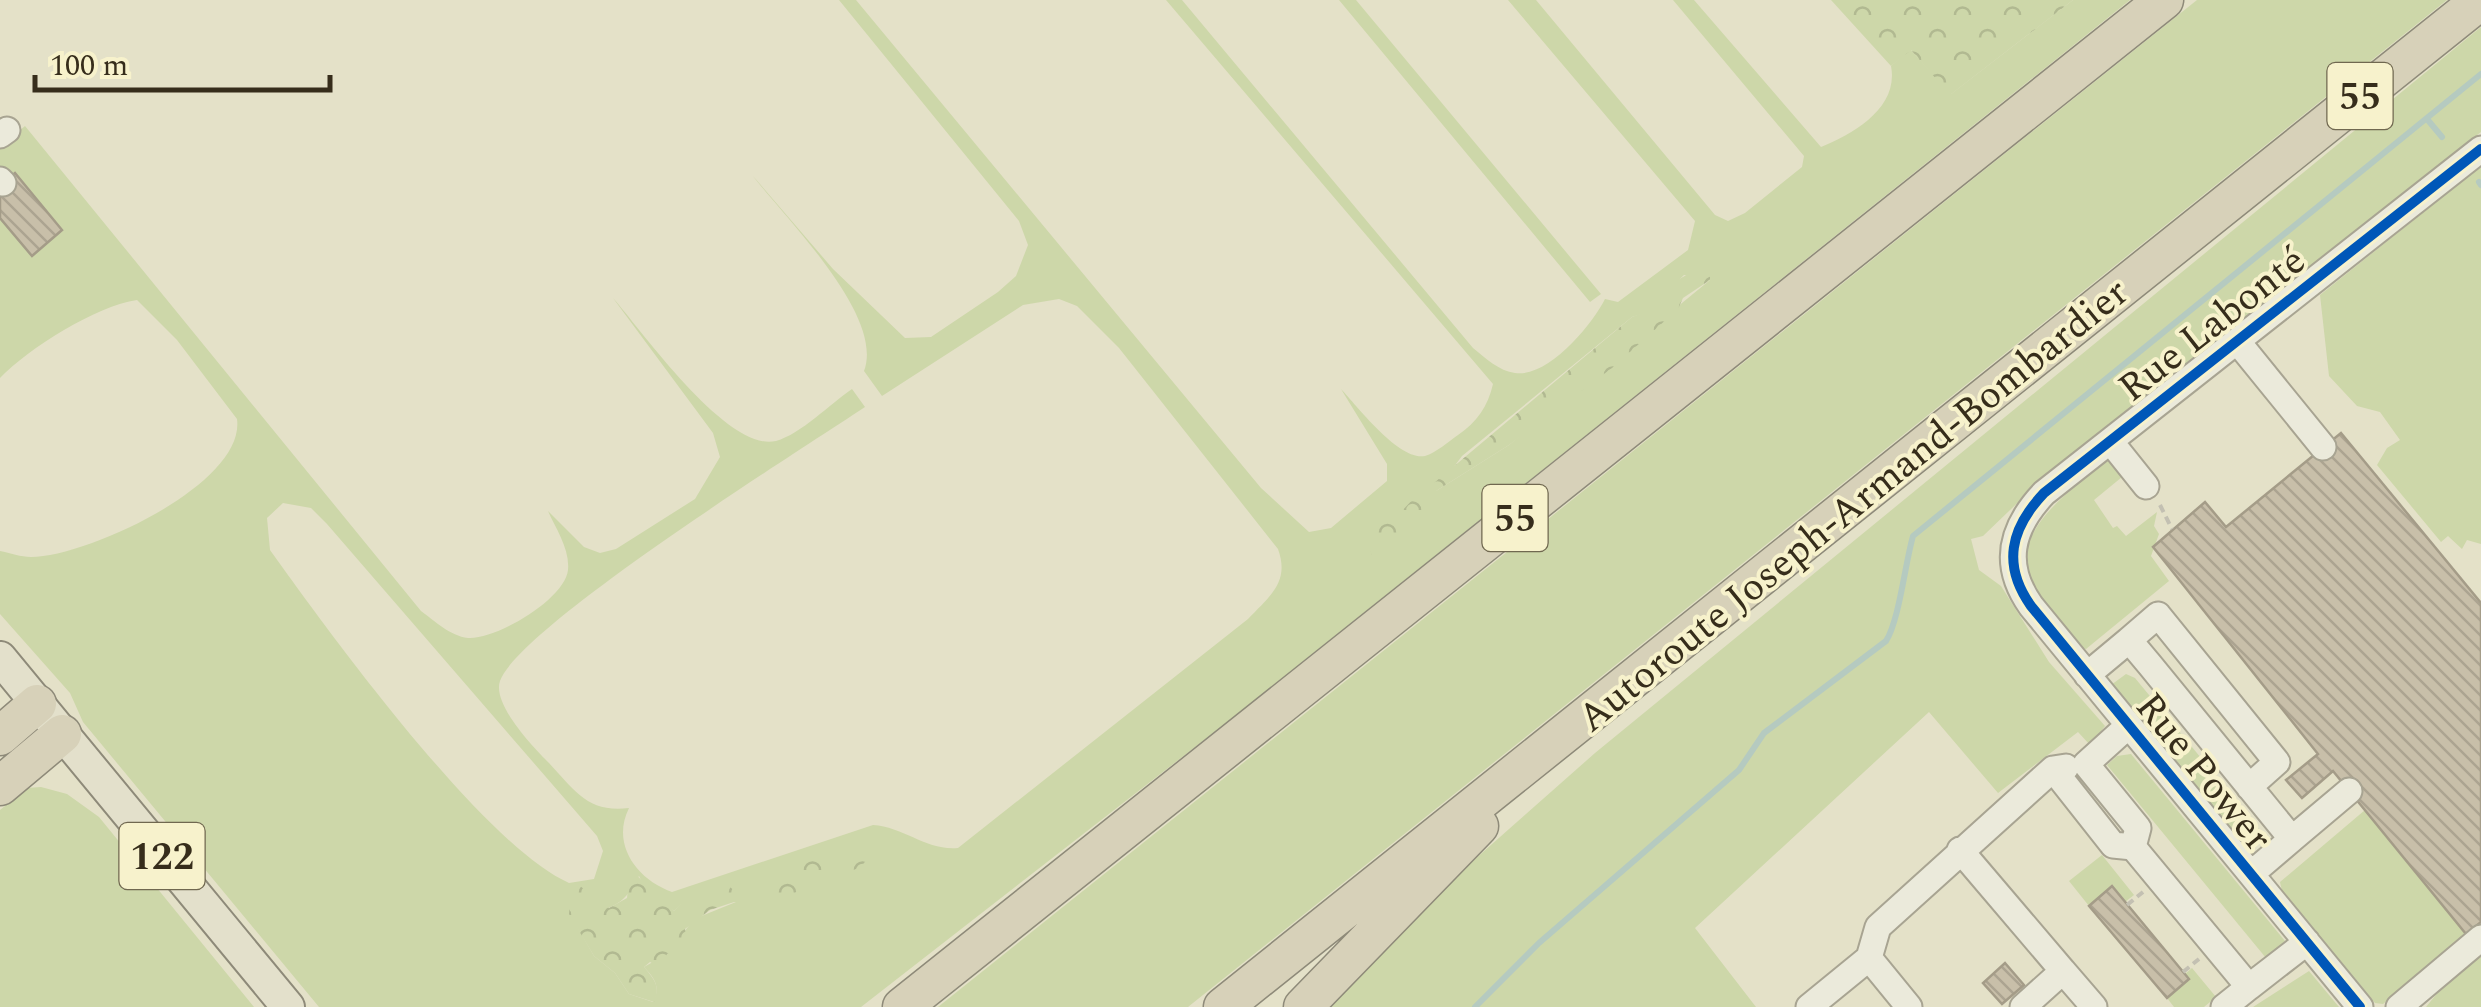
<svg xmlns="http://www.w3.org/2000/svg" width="2481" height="1007" font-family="Spectral,serif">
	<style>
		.green { fill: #cdd7a9; fill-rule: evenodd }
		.forest { fill: url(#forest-crowns) }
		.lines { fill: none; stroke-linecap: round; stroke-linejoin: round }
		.stream { stroke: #b5cac0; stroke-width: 6 }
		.building { fill: url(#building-back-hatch); stroke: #a49c88; stroke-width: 2.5 }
		.minor-casing { stroke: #a8a492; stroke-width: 29 }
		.major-casing { stroke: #8e8a79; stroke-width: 36 }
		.highway-casing { stroke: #8e8a79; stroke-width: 41 }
		.path { stroke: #c3c0b2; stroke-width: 4; stroke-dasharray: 8 5; stroke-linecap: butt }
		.minor { stroke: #ebeadb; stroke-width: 25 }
		.major { stroke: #e3e0cb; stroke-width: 32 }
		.highway { stroke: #d7d1b9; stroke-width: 38 }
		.cycleway-casing { stroke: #f7f2cc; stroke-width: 16 }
		.cycleway { stroke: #0057b8; stroke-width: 10 }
		.labels { text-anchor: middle; stroke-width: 8; stroke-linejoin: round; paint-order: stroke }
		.shield { fill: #f7f2cc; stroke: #706850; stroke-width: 2.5 }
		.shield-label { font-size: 38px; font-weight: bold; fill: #362d1b }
		.street-label { font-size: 40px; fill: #362d1b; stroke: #f7f2cc }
	</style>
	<defs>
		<pattern id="forest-crowns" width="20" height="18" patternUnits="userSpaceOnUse" patternTransform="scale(2.5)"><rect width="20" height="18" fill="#cdd7a9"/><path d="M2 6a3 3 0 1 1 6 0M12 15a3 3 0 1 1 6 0" fill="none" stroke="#b1b991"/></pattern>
		<pattern id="building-back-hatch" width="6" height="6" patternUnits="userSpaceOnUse" patternTransform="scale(2.5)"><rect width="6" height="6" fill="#c8bfa9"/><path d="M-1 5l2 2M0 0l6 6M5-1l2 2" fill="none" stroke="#aca491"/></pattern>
	</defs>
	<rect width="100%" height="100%" fill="#e4e1c8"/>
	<path class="green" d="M839,0H856L1261,488L1309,532L1331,528L1387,481V464L1341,389C1358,407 1399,461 1425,456C1436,453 1449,441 1458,435C1477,422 1488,406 1493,384L1166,0H1182L1473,348C1485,358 1499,371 1515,373C1548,378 1592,325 1605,299L1618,302L1688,250L1695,221L1508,0H1536L1715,215L1728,221L1745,213L1802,167L1804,156L1673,0H1694L1821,147C1855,133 1899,107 1891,66L1910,49L1951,94L2073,0H2130L1231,719L861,1007H319L83,722L70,693L0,614V551C10,553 21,557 31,557C86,557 246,484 237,419L177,340L137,300C96,306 29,348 0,378V218L32,255L62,230L15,174L0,186V147L25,126L421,611C435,621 450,636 468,638C496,640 565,599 568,570C570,549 556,529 548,511L584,547L600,553L616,549L695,499L720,457L713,433L613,298C642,331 728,453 776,441C801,434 830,404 852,389L865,407C802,449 520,626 500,681C492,704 533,747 549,763C575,791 588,813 629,808C611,844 636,879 672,892L873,825C904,827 927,851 958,848L1248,619C1270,596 1290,582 1278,549L1119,348L1077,306L1059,299L1023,305L882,396L864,371C885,316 786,219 753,176L833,269L905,338L931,337L998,292L1016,276L1028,245L1019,221ZM1684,275L1710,280L1509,445L1436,491L1462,456L1632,317L1645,313ZM283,503L311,508L327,524L597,836L603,851L594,879L569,883C484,846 328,631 270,550L267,518ZM639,876L646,890L674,911L683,903L736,902L694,919L667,954L644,967C655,979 661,987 653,1002L629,994L615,973L594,956L570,914V903L589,894L608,908C626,901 629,892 639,876Z
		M1339,0H1356L1601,294L1590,302Z
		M2197,0H2447L1188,1007H938Z
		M2481,27V132L2034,487L1983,536L1971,539L1979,570L2001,586L2049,662L2105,726L2090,745L2078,732L1998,793L1929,712L1695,928L1756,1007H1325L1448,883L1595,753Z
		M2481,166V544L2467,540L2462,549L2448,536L2441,542L2377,465L2387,448L2400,440L2380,412L2357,406L2329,376L2320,295Z
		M2108,460L2122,477L2094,500L2113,528L2117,526L2126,536L2157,512L2154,526L2159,534L2151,556L2169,581L2086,649L2080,648C2066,630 2048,612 2035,593C1999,537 2072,489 2108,460Z
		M2126,674L2135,678L2258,827L2259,832L2242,844L2111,685Z
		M2131,754L2285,941L2266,958L2107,765L2117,756Z
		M41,787L67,794L99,817L254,1007H0V810L27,788Z
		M2365,810L2466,934L2383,1004L2375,1003L2282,891L2280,882Z
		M2102,855L2134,895L2125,902L2112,887L2089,906L2069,881Z
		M2481,953V1007H2426L2448,980Z
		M2192,968L2216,997L2204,1007H2174L2167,998L2189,979L2185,974Z
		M2309,971L2339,1007H2253Z"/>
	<path class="forest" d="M1831,0H2073L1950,95L1911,50L1891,66Z
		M1702,266L1710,267V280L1683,298L1678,309L1612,368L1509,445L1436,491L1434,483L1632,317L1645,312L1676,281Z
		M1416,496L1423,497L1429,515L1372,557L1368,536L1383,524L1379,514L1389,508L1400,513Z
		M840,851L850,855L860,852L868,857C860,875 835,873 818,878L814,888L796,892L783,905L772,904L766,898L775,872L787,868L793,871L815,853L828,860Z
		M630,869L674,911L683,902C699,904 713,891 730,887L738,894L737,901L710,910L685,929L687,943L667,954L661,968L650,962L644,967C654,979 661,986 654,1002L629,994L615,973L594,956L569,914L570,903L557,894L563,886H580L609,908L627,898Z"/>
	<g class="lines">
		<path class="stream" d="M2427,119L2442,137
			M2479,182L2481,185
			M1475,1007L1539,943L1739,770L1764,733L1886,641C1899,621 1905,564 1913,536L2481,74"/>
	</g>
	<path class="building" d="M15,173L62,230L32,256L0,218V186Z
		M2341,433L2481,603V922L2466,934L2333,771L2302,798L2286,780L2318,754L2153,547L2205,502L2226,527Z
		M2112,886L2189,979L2167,998L2089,906Z
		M2005,963L2024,985L2002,1004L1983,983Z"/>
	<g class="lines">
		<g class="minor-casing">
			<path id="minor" d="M0,135L7,130
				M0,180L3,183
				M2237,341L2323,447
				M2110,441L2146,486
				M2129,640L2158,615L2277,762L2249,787
				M2087,675L2129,640L2150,665L2292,839L2251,874
				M2128,726L2086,764L2138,828L2133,847L2249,987L2307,942
				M2066,767L2053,769L2113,845L2133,847
				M2292,839L2349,791
				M1960,850L2063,971L2023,1007
				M2063,971L2094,1007
				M1809,1007L1869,958
				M1909,1007L1869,958L1878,927L2053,769
				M2224,1007L2249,987
				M2360,1007L2031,606C2002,565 2010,529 2044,493L2481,149
				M2399,1007L2481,938"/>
		</g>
		<g class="major-casing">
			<path id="major" d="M0,658L288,1007"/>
		</g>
		<g class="highway-casing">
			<path id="highway" d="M0,736L37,704
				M0,786L62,734
				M902,1007L2164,0
				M1223,1007L2481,0
				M1303,1007L1479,826"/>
		</g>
		<path class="path" d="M2160,505L2172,529
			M2127,905L2143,892
			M2183,972L2199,959"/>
		<use href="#minor" class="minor"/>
		<use href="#major" class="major"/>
		<use href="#highway" class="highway"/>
		<g class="cycleway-casing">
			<path id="cycleway" d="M2360,1007L2031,606C2002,565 2010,529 2044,493L2481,149"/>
		</g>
		<use href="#cycleway" class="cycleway"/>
	</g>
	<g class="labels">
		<g class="shield">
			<rect x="2327.5" y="63" width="65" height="66" rx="8"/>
			<rect x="1482.5" y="485" width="65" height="66" rx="8"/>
			<rect x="119.5" y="823" width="85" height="66" rx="8"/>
		</g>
		<g class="shield-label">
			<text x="2360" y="109">55</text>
			<text x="1515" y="531">55</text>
			<text x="162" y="869">122</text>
		</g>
		<g class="street-label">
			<text transform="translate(2211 323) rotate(-38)" y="14">Rue Labonté</text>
			<text transform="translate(1852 504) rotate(-39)" y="14">Autoroute Joseph-Armand-Bombardier</text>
			<text transform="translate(2205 771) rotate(51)" y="14">Rue Power</text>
		</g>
	</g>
	<path d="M35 75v15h295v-15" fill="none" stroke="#362d1b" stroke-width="5"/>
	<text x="50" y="75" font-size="30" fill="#362d1b" stroke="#f7f2cc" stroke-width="8" paint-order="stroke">100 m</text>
</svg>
